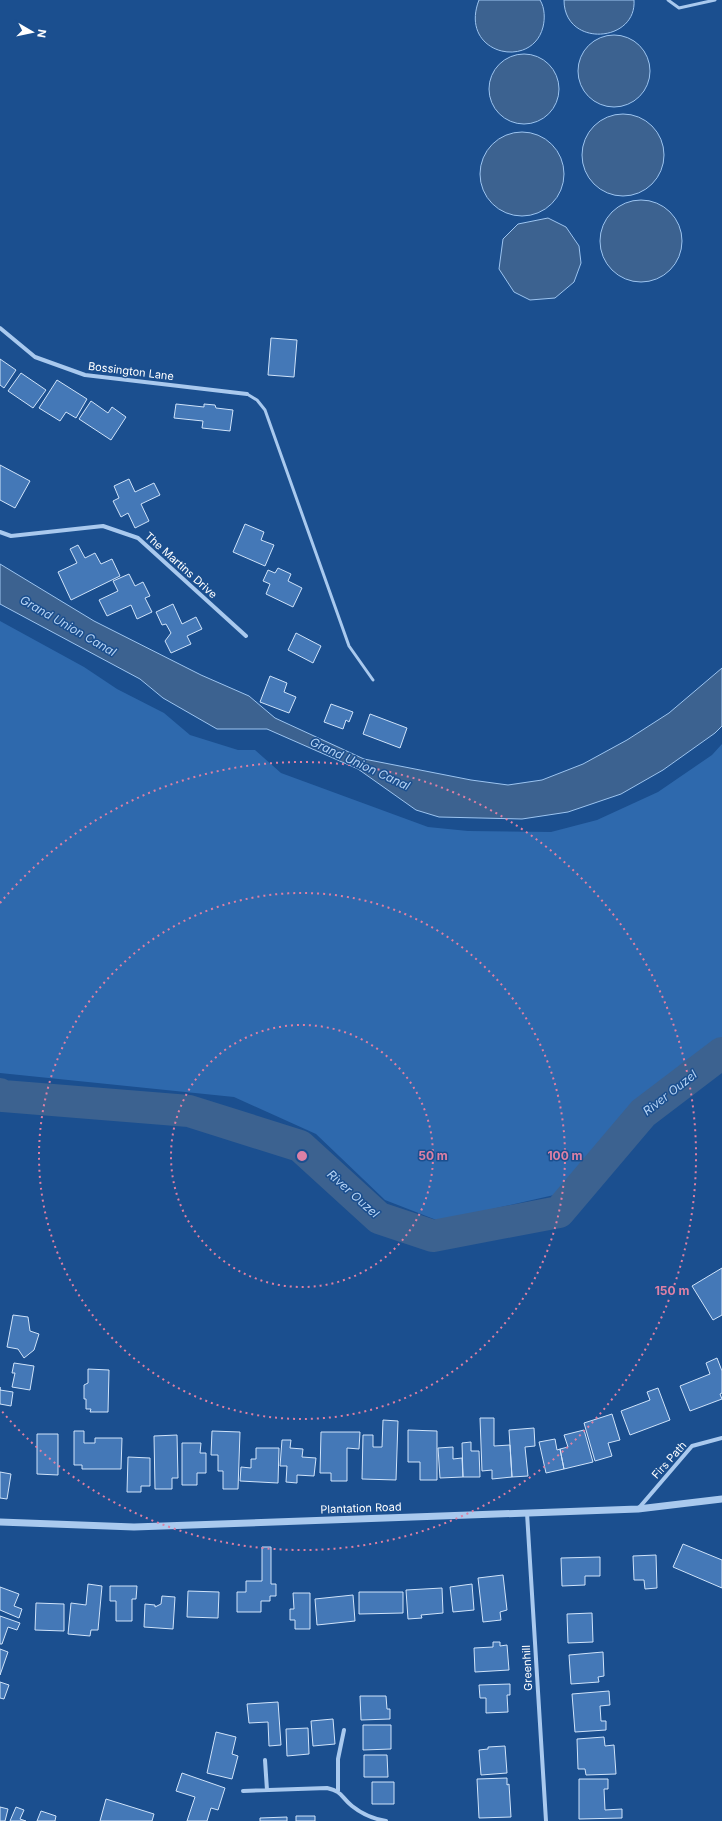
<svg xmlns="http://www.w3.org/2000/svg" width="722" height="1821" font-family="Inter,sans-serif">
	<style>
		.green { fill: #2e69ad }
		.water { fill: #3c6290; stroke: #9cc4f0 }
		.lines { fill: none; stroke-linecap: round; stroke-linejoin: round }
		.river { stroke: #3c6290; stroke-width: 32 }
		.building { fill: #4478b7; stroke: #cfe3fa }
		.service { stroke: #a9c9ee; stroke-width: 3 }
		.minor { stroke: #a9c9ee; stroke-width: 4 }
		.tertiary { stroke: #a9c9ee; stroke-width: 7 }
		.ring { fill: none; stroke: #dd80a5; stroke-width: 2; stroke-dasharray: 2 4 }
		.labels { text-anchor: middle; stroke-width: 3; stroke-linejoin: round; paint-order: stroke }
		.street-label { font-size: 11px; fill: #fff; stroke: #1b4f8f }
		.water-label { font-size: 12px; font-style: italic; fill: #b5d3f5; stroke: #1b4f8f }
		.centre { fill: #dd80a5; stroke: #1b4f8f; stroke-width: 2 }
		.ring-label { font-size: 12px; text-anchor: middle; font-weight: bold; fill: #dd80a5; stroke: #1b4f8f; stroke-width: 3; stroke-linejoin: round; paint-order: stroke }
	</style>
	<rect width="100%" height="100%" fill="#1b4f8f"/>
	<path class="green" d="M0,621L84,667L117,689L164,713L190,735L238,750H255L281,773L428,827L468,831L551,832L597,820L658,792L712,755L722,744V1042L640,1105L554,1195L439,1221L385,1200L316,1134L234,1097L0,1073Z"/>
	<path class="water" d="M479,0H540C545,8 545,19 543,27C532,71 458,54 479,0Z
		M564,0H634C637,43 564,48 564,0Z
		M578 71a36 36 0 1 1 72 0a36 36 0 1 1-72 0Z
		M489 89a35 35 0 1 1 70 0a35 35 0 1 1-70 0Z
		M582 155a41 41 0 1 1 82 0a41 41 0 1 1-82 0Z
		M480 174a42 42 0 1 1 84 0a42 42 0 1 1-84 0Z
		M600 241a41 41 0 1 1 82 0a41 41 0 1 1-82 0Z
		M548,218L566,227L579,246L581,263L574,282L555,298L530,300L514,292L499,269L503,239L518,224Z
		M0,564L94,621L201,675L249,696L275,718L364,759L471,780L508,785L542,780L583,764L627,740L669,713L722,668V726L715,733L663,770L621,794L568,812L522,819L439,817L416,810L358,769L267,729H217L163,698L140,679L0,604Z"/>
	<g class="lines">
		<path class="river" d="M0,1094L3,1096L189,1111L300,1146L379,1218L433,1236L559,1212L643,1113L722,1053"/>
	</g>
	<path class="building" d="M271,338L297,340L294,377L268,375Z
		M0,359L16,370L4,388L0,385Z
		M21,373L46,390L33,408L8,391Z
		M57,380L87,399L76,418L66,412L60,421L39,408Z
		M91,401L108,413L112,407L126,417L111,440L79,419Z
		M176,404L204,407V404L215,405L216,408L233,410L230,431L202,428L203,421L174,418Z
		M0,465L30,481L15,508L0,500Z
		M129,479L135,492L154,483L160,495L141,504L149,521L135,528L128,513L121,517L113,501L119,498L114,486Z
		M245,524L264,532L261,540L274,545L265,566L233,552Z
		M78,545L85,558L95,553L101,564L112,559L120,576L71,600L58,572L77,563L70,549Z
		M278,568L291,574L288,581L302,588L293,607L266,594L270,584L263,581L268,570L275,573Z
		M129,574L135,586L143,582L150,596L145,598L152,612L137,619L131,605L107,616L99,600L118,591L113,581Z
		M173,604L182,624L196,617L202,629L187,636L191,644L171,653L165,641L171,633L166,624L162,625L156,612Z
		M296,633L321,646L313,663L288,650Z
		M270,676L287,683L284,692L296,697L289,713L260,702Z
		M331,704L353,712L349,722L346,720L343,729L324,722Z
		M370,714L407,728L400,748L363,734Z
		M722,1268V1315L713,1320L692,1286Z
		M13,1315L28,1317L30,1331L39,1334L34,1350L24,1358L18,1349L7,1347Z
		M717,1358L722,1371V1393L720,1394L722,1399L690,1411L680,1386L710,1374L706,1363Z
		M14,1363L34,1366L30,1390L12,1387L15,1373H12Z
		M88,1369L109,1370L108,1412H90L91,1409H86V1399H84V1385L88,1383Z
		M0,1387V1390L13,1392L11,1406L0,1404Z
		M658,1388L670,1420L630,1435L621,1411L650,1400L647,1392Z
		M612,1414L620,1440L608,1443L612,1456L595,1461L584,1423Z
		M480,1418H494V1446L510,1445L512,1477L492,1479V1470L482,1471Z
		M383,1420L398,1421L396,1480L362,1479L363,1435H373V1447H382Z
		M534,1428L535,1446L525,1447L528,1476L512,1477L509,1430Z
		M408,1430L437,1431V1480H420V1462H408Z
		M584,1430L593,1462L564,1469L560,1449L568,1447L564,1435Z
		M74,1431H84V1443H95V1438H122L121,1469H82V1465H74Z
		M212,1431L240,1432L238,1489H223V1471H218V1455H211Z
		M321,1432H360L359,1449L347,1448V1481H331V1473H320Z
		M37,1434H58V1475L37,1474Z
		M177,1435L178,1478H172V1489H155L154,1436Z
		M555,1439L557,1450L560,1449L564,1469L546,1473L539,1442Z
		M282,1440H291L290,1448L303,1449L302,1457L316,1458L314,1476L297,1475V1483L286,1482L287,1466H280Z
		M471,1442V1451H479L480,1477H463L462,1443Z
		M182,1443H201L200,1453H206V1473H197V1485H182Z
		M453,1447V1459L462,1458L463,1477L440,1478L438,1448Z
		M256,1448H279L278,1483L240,1481L241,1467L251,1468V1459H256Z
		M128,1457L150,1458V1486H141V1492H127Z
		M0,1472L11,1474L7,1499L0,1498Z
		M683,1544L722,1560V1588L673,1567Z
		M262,1547H271V1584H276V1596H270V1601H261V1612H237V1592H246V1581H262Z
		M656,1555L657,1588L645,1589L644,1580H634L633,1556Z
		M600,1557V1576H585V1585L562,1586L561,1558Z
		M503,1575L507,1610L500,1612L501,1620L483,1622L478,1578Z
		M88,1584L102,1586L98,1630H91L90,1636L68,1634L71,1603L86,1605Z
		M472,1584L474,1610L453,1612L450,1587Z
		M110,1586H137L136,1599H132V1621H116V1601H110Z
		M0,1587L19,1594L14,1606L22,1609L19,1618L0,1610Z
		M442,1588L443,1613L421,1615L422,1618L408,1619L406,1590Z
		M188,1591L219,1592L218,1618L187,1617Z
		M359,1592H403V1613L359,1614Z
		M293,1593H310V1629H295V1620H290V1609H294Z
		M353,1595L355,1621L317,1625L315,1599Z
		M162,1596L175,1597L173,1629L144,1627L145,1604L155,1605V1607L161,1604Z
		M36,1603L64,1604V1631L35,1630Z
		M592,1613L593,1642L568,1643L567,1614Z
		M0,1616L20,1623L17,1630L8,1627L2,1644H0Z
		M493,1642H500V1646L507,1645L509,1670L475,1672L474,1648L493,1647Z
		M0,1649L8,1652L0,1675Z
		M603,1652L604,1676L598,1677L599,1682L571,1684L569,1655Z
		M0,1682L9,1685L4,1699L0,1698Z
		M510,1684V1695H507L508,1712L486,1713V1698H480L479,1685Z
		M609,1691L610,1705L600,1706L601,1721H606V1730L575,1732L572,1694Z
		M360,1696H386L387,1709H390V1719L361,1720Z
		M278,1702L281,1745L269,1746L268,1722L249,1723L247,1704Z
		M333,1719L335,1744L313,1746L311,1721Z
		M363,1725H391V1749L363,1750Z
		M308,1728L309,1754L287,1756L286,1729Z
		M216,1732L236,1737L232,1754L238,1756L232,1779L207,1773Z
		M604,1737L605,1746L614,1745L616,1774L586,1775L585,1769H578L577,1739Z
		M505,1746L507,1773L481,1775L479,1750L488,1749V1747Z
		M364,1755H387L388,1777H364Z
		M182,1773L225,1788L218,1810L211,1808L207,1821H187L195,1797L176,1791Z
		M507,1778V1785L509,1784L511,1817L479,1818L477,1779Z
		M579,1779H608V1789H604L605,1810L622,1809V1818L579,1819Z
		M372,1782H394V1804H372Z
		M106,1799L154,1814L152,1821H100Z
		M0,1807L8,1809L5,1821H0Z
		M16,1807L24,1810L20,1819L26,1821H10Z
		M41,1811L56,1816L55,1821H37Z
		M296,1816H315V1821H296Z
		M287,1817V1821H260V1818Z"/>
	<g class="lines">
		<path class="service" d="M668,0L679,8L715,0
			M247,394L257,400L265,410L349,646L373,680"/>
		<path class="minor" d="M0,328L35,357L85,375L247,394
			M0,532L11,536L103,526L138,538L246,636
			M638,1509L692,1446L722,1438
			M527,1513L546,1821
			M265,1760L267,1790
			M243,1791L327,1788C343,1792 340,1796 352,1806C362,1814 374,1819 386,1821
			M338,1791V1759L344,1730"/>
		<path class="tertiary" d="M0,1522L134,1527L638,1509L722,1499"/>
	</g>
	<g class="ring">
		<circle cx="302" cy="1156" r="131"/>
		<circle cx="302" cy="1156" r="263"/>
		<path d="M0 903A394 394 0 1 1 0 1409"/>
	</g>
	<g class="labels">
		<g class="street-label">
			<text transform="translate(131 371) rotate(7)" y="4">Bossington Lane</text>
			<text transform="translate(181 565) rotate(42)" y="4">The Martins Drive</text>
			<text transform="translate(669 1460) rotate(-48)" y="4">Firs Path</text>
			<text transform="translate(361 1508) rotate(-2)" y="4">Plantation Road</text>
			<text transform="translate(527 1668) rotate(-93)" y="4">Greenhill</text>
		</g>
		<g class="water-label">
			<text transform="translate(68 626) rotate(30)" y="4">Grand Union Canal</text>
			<text transform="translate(360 764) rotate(25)" y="4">Grand Union Canal</text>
			<text transform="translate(670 1093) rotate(-38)" y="4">River Ouzel</text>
			<text transform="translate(353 1194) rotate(42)" y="4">River Ouzel</text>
		</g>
	</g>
	<circle cx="302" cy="1156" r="6" class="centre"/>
	<g class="ring-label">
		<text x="433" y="1160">50 m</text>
		<text x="565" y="1160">100 m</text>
		<text x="672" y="1295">150 m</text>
	</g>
	<g transform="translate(32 32) rotate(99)" stroke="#1b4f8f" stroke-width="3" paint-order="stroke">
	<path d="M0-3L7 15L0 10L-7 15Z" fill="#ffffff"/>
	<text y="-6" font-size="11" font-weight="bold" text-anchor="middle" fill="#ffffff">N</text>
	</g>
</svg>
